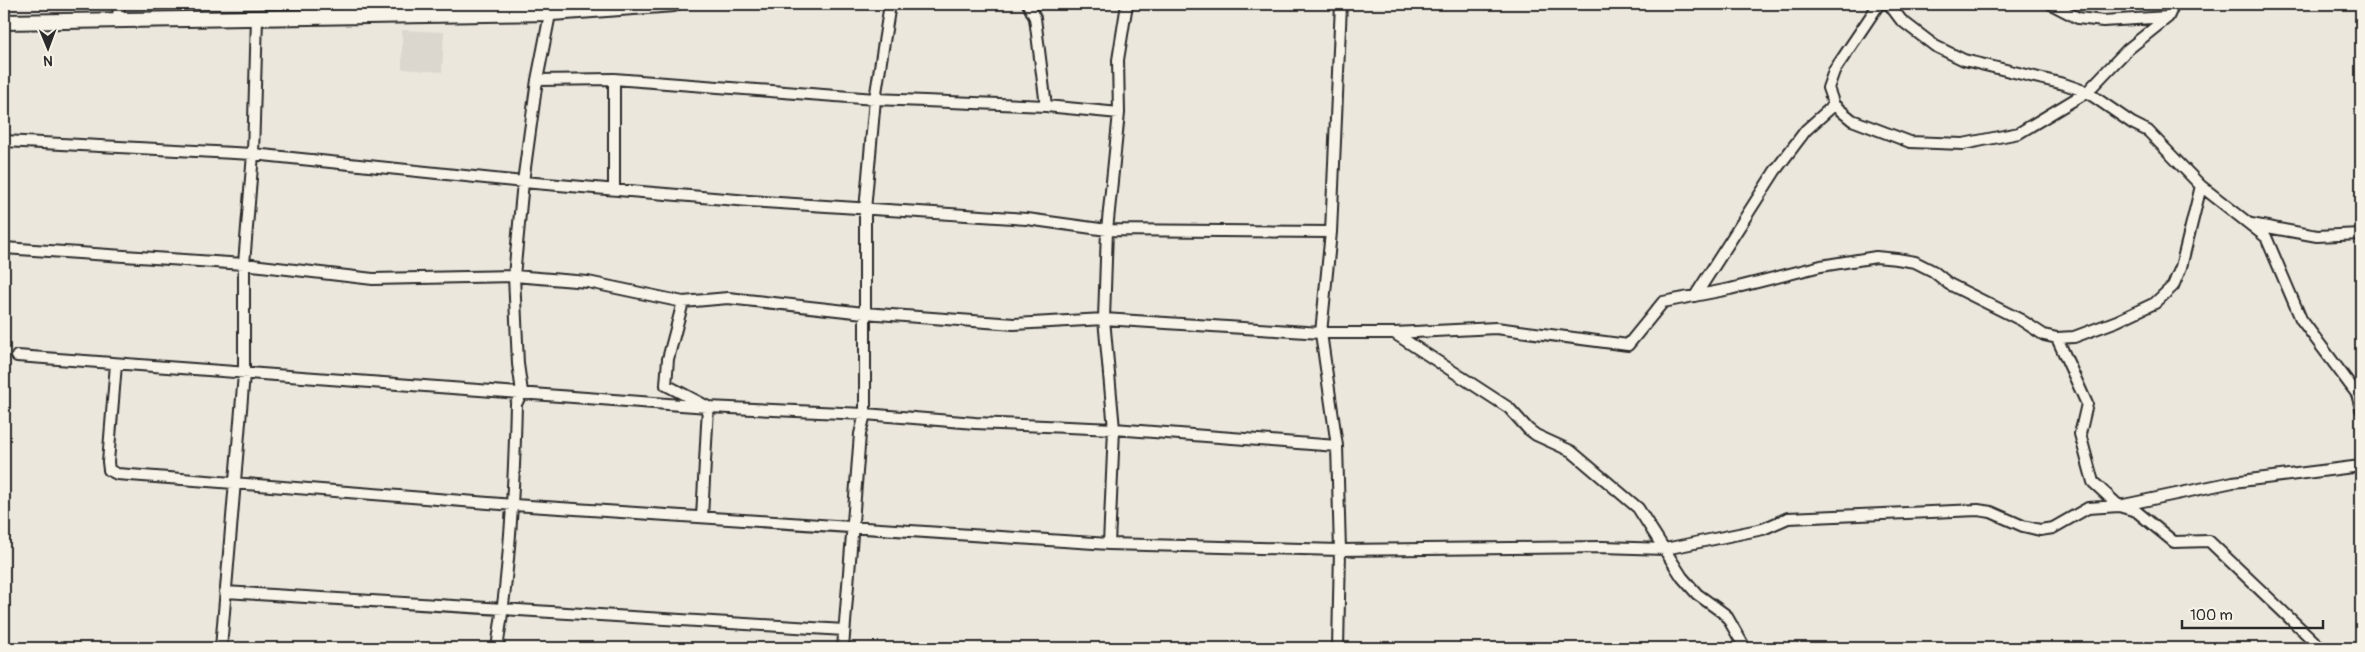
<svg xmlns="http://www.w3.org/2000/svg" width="2365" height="652" font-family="Pangolin,sans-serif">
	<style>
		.built { fill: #dbd7ce }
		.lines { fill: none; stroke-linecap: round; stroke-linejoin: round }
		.street-casing { stroke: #2b2b2b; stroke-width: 14 }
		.secondary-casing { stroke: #2b2b2b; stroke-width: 18 }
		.street { stroke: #f7f3e8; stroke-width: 10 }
		.secondary { stroke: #f7f3e8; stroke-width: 14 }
	</style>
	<rect width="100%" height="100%" fill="#ebe7dd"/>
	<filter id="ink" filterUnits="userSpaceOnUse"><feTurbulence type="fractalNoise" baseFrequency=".02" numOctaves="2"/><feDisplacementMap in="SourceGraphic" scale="10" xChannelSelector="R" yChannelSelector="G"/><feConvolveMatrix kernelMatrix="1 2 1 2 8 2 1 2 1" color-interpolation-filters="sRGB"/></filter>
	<g filter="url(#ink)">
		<path class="built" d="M402,30L444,32L442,72L402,69Z"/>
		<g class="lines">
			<g class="street-casing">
				<path id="street" d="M347,4V16
					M1028,4L1035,18L1046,106
					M1879,4L1834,71L1828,88L1834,105L1852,120L1910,142L1963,144L2019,133L2087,92L2127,50L2168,17L2174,4
					M1889,4L1901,20L1935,46L1964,60L2064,84L2087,92L2132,123L2148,131L2201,186L2266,237L2301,319L2357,394L2361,409
					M2051,4L2078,18L2103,21L2168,17
					M433,15L434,4
					M118,20L119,4
					M614,79V188
					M537,80L614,79L875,99L1046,106L1119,113
					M4,141L253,154L523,182L749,201L1027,219L1107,230L1331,232
					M2251,224L2317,236L2361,234
					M4,248L244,264L373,279L514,276L588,282L683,302L728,298L864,313L1014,324L1104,319L1321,333H1394L1496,328L1628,345L1663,302L1730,289L1821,266L1876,257L1897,259L1915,262L1933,271L1949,284L2021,320L2044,335L2057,338L2074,337L2117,321L2155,303L2173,286L2181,267L2201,186
					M1695,296L1775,171L1806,130L1834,105
					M683,302L668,359L666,385L708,407L702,517
					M1394,333L1509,408L1528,429L1536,435L1571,451L1638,508L1682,577L1697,594L1726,615L1745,648
					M2057,338L2087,404L2080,434L2093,482L2119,506L2136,511L2174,542L2209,541L2321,648
					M17,356L708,407L865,414L975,423L1114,429L1337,446
					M116,364L108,462L109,470L117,474L514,505L1109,544L1340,550L1603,547L1665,549L1763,529L1788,518L1978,510L1991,512L2023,526L2040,530L2053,528L2088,508L2119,506L2233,482L2361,466
					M1109,544L1114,429L1104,319L1107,230L1119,113L1118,60L1127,4
					M225,592L844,630
					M221,648L244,374V264L253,154L257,18
					M497,648C510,567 514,486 516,404L522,392L518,364L514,276L523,182L537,80L552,4
					M843,648L860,434L865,414V210L875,99L890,4
					M1338,648L1340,550L1337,446L1321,333L1331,232L1341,4"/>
			</g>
			<g class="secondary-casing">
				<path id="secondary" d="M4,22L552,13L674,4"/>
			</g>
			<use href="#street" class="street"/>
			<use href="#secondary" class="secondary"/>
		</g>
	</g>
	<rect width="2365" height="652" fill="none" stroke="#f7f3e8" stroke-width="20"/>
	<rect x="10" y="10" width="2345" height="632" fill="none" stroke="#2b2b2b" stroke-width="2" filter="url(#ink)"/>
	<g transform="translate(48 48) rotate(179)" stroke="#f7f3e8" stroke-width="4" paint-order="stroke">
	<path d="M0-4L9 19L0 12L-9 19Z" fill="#2b2b2b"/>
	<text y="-8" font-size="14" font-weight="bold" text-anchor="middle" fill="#2b2b2b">N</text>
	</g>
	<path d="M2182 620v8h141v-8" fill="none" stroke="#2b2b2b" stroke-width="2.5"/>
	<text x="2190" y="620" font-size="15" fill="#2b2b2b" stroke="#f7f3e8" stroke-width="4" paint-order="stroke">100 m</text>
</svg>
